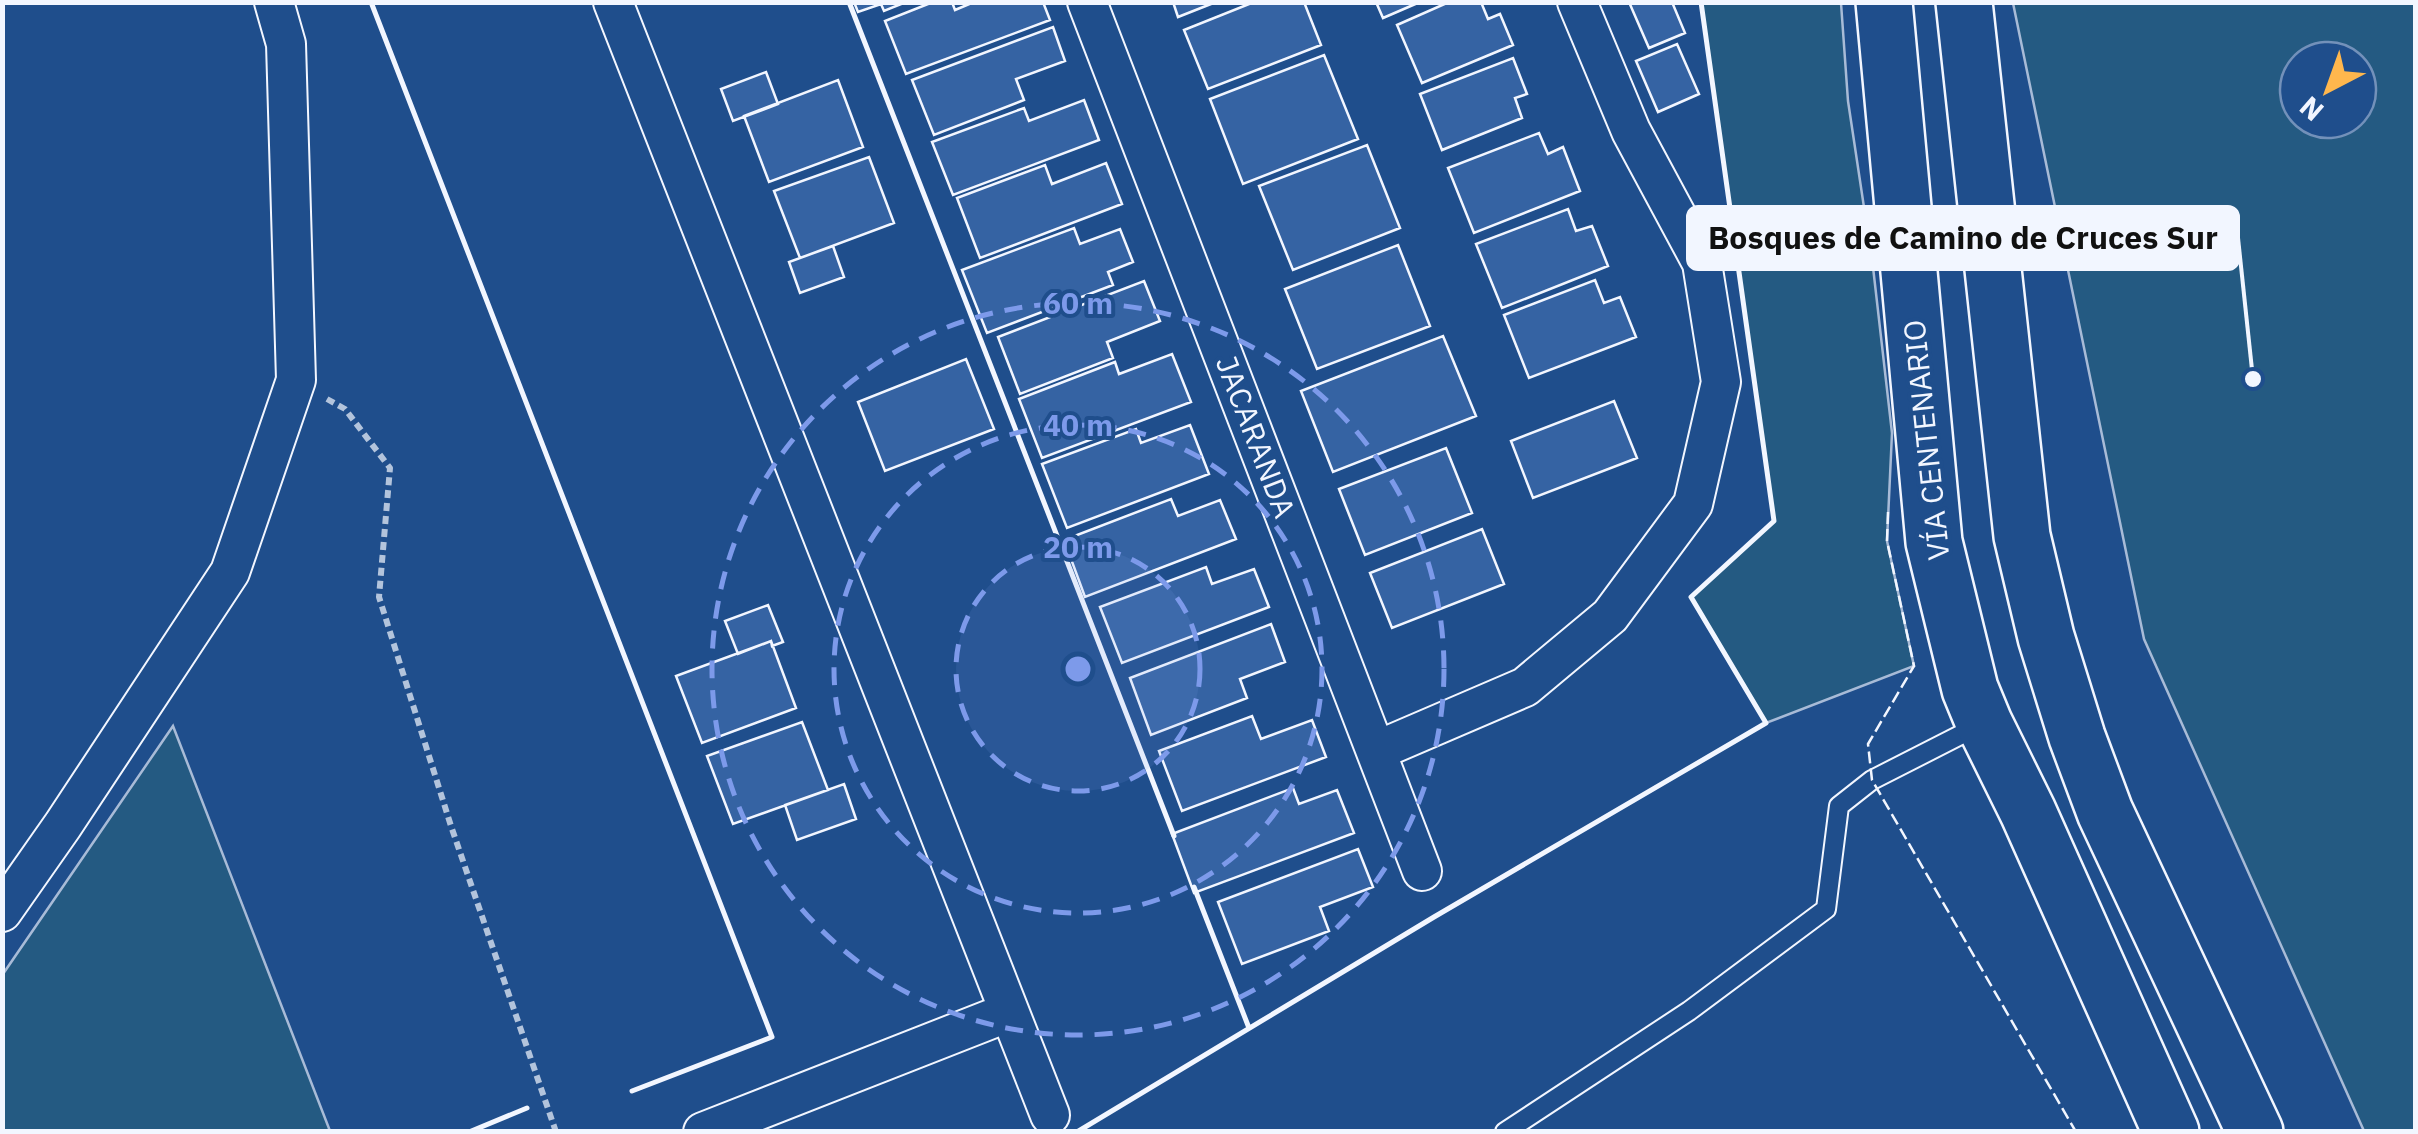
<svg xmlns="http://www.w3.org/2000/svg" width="2418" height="1134" font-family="'IBM Plex Sans',sans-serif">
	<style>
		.green { fill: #245a82; stroke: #a8bbd7; stroke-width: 2.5; fill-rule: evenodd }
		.building { fill: #3563a3; stroke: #f2f6ff; stroke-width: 2.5 }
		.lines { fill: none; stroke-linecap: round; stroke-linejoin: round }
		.service-casing { stroke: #f2f6ff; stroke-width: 22 }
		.minor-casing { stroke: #f2f6ff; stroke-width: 42 }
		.motorway-casing { stroke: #f2f6ff; stroke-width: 60 }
		.path { stroke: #b3c4dc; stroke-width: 6; stroke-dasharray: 8 5; stroke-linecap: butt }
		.service { stroke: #1f4e8c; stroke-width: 18 }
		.minor { stroke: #1f4e8c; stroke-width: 38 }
		.motorway { stroke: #1f4e8c; stroke-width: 55 }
		.fence { stroke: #f2f6ff; stroke-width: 2.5; stroke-dasharray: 12 5; stroke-linecap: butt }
		.wall { stroke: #f2f6ff; stroke-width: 5 }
		.ring { fill: none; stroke: #7d9aea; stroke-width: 5; stroke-dasharray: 18 12 }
		.labels { text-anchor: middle; stroke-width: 8; stroke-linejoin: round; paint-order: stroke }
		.street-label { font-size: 30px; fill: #f2f6ff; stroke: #1f4e8c }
		.centre { fill: #7d9aea; stroke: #1f4e8c; stroke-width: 5 }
		.ring-label { font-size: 30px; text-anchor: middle; font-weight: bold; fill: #7d9aea; stroke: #1f4e8c; stroke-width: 8; stroke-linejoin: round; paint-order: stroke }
		.leader { fill: none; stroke: #f2f6ff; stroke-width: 4 }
		.callout-dot { fill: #f2f6ff; stroke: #1f4e8c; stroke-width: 4 }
		.callout { fill: #f2f6ff; stroke: #f2f6ff; stroke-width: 4 }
		.callout-label { font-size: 32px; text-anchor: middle; font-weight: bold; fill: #111 }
	</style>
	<rect width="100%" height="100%" fill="#1f4e8c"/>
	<path class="green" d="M1701,3H1841L1848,101L1873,267L1892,433L1887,541L1914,666L1766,723L1691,597L1774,521Z
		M2013,3H2415V1131H2364L2144,639ZM2298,60H2358V120H2298Z
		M173,726L330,1131H3V974Z"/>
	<path class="building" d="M854,2H906L884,11L881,4L858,12Z
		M933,2H952L955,10L974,2H1043L1050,20L906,74L885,21Z
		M1173,2H1216L1178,17Z
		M1254,2H1304L1321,45L1208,89L1184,30Z
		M1376,2H1420L1383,18Z
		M1449,2H1481L1488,19L1500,14L1513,45L1422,83L1397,25Z
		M1629,2H1672L1685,33L1649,48Z
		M1053,27L1065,61L1016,79L1024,100L934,135L912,80Z
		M1677,44L1699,94L1658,112L1636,61Z
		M1324,55L1358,139L1243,184L1210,99Z
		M1513,58L1527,94L1515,98L1522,118L1442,150L1420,94Z
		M766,72L778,104L733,121L721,89Z
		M838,80L863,147L769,182L744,116Z
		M1084,100L1099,140L953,195L932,142L1024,108L1029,121Z
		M1539,133L1548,154L1563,147L1580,191L1474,233L1448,168Z
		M1367,145L1400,228L1293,270L1259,186Z
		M869,157L894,223L800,258L774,191Z
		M1106,163L1122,204L980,258L957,198L1045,165L1052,184Z
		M1568,209L1576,231L1592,226L1608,266L1502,308L1476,244Z
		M1074,228L1080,244L1120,229L1133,262L1108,272L1113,285L987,333L962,270Z
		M1398,245L1430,326L1317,369L1285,289Z
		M833,246L844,277L800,293L789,262Z
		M1595,280L1604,303L1620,297L1636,337L1529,378L1504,315Z
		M1144,281L1160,321L1107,342L1113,358L1020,394L998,337Z
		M1443,336L1476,416L1333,472L1301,391Z
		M1172,354L1191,402L1042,458L1019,399L1115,362L1119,374Z
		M966,359L994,429L885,471L858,402Z
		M1614,401L1637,458L1533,498L1511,441Z
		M1190,425L1209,474L1067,528L1042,464L1136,429L1141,443Z
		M1446,448L1472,513L1365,555L1339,489Z
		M1171,499L1178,516L1220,500L1236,539L1085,597L1064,540Z
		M1482,529L1504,584L1392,628L1370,573Z
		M1206,567L1212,584L1254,569L1269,607L1122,663L1100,607Z
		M768,605L783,642L772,646L771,641L738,654L725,621Z
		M1271,624L1285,662L1240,679L1247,698L1151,735L1130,678Z
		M771,641L796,708L702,743L676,676Z
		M1252,716L1261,739L1312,720L1326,757L1182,811L1159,751Z
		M802,722L828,790L733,824L707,756Z
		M844,784L856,819L797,840L785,805Z
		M1293,788L1299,804L1337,790L1354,833L1194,893L1172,834Z
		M1358,849L1373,887L1320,907L1329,931L1242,964L1218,902Z"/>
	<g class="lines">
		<g class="service-casing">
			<path id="service" d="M1505,1132L1689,1011L1826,909L1839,806L1872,780L1978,726"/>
		</g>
		<g class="minor-casing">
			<path id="minor" d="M613,2L1050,1115
				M1087,2L1422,871
				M1376,751L1525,687L1610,616L1693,504L1721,382L1702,263L1631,131L1577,2
				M2,912L63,825L230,572L296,380L286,44L274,2
				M703,1132L1009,1012"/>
		</g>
		<g class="motorway-casing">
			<path id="motorway" d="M1884,2L1934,542L1970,689L1984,723L2028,812L2171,1132
				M1964,2L2022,536L2046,637L2077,737L2105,812L2255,1132"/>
		</g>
		<path class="path" d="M327,399L345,409L390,468L379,597L451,826L556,1132"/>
		<use href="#service" class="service"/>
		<use href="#minor" class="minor"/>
		<use href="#motorway" class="motorway"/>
		<path class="fence" d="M1888,512L1887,541L1914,666L1868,744L1872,780L2076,1132"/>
		<path class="wall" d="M371,2L772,1037L632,1091
			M849,2L1174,836
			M1194,887L1249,1028
			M469,1132L527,1108
			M1077,1132L1434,917L1766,723L1691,597L1774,521L1701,2"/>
	</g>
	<circle cx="1078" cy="669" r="122" fill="#7d9aea" fill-opacity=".12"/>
	<g class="ring">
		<circle cx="1078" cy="669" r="122"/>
		<circle cx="1078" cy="669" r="244"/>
		<circle cx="1078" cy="669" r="366"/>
	</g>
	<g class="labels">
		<g class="street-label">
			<text transform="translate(1255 437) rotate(69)" y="10">JACARANDA</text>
			<text transform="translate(1927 440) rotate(-96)" y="10">VÍA CENTENARIO</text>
		</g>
	</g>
	<circle cx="1078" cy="669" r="15" class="centre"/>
	<g class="ring-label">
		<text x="1078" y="314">60 m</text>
		<text x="1078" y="436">40 m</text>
		<text x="1078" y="558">20 m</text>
	</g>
	<path class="leader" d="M2253 379L2238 238"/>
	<circle class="callout-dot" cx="2253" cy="379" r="10"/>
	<rect class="callout" x="1688" y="207" width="550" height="62" rx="10"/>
	<g class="callout-label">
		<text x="1963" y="249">Bosques de Camino de Cruces Sur</text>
	</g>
	<rect width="2418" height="1134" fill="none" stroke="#f2f6ff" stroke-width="10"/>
	<g transform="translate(2328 90) rotate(221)"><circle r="48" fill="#1f4e8c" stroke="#7391ba" stroke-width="2.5"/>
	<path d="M0-8L18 38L0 25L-18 38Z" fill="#ffb74d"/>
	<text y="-15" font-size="28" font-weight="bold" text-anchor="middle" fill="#f2f6ff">N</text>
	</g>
</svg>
